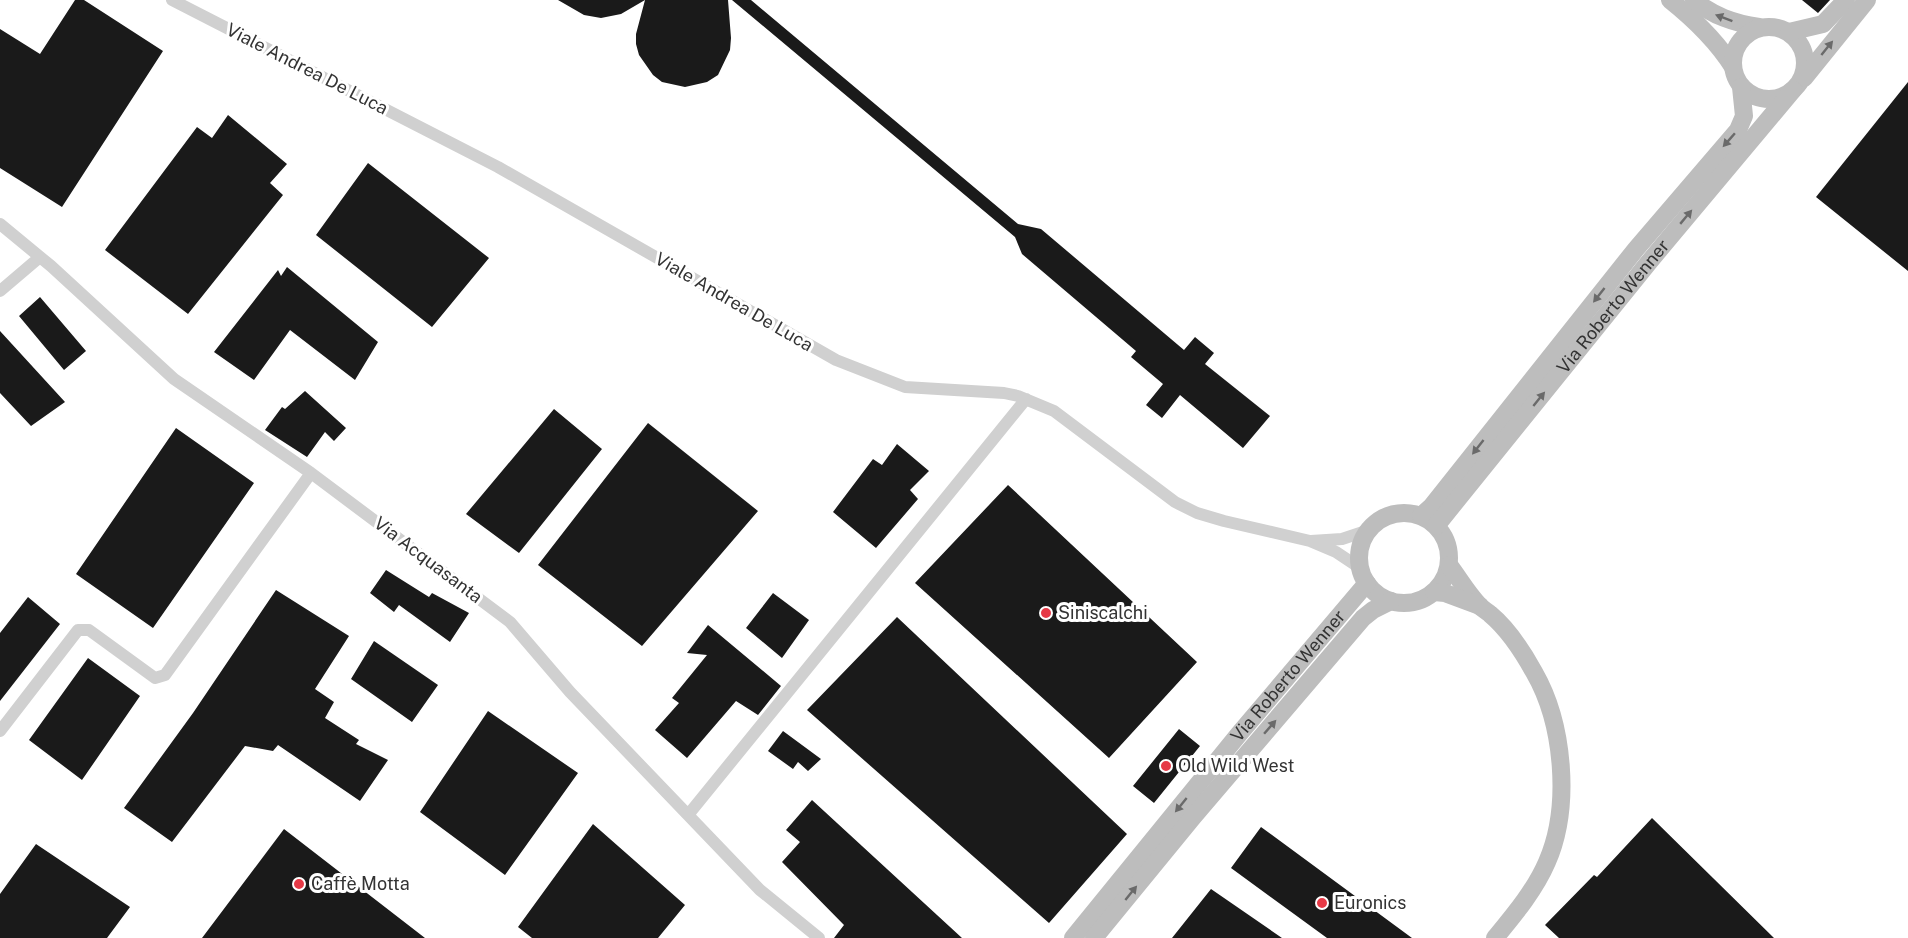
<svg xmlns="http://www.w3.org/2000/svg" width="1908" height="938" font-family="'Public Sans',sans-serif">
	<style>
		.building { fill: #1a1a1a }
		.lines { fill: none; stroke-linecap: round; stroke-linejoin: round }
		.street { stroke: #d0d0d0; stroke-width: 12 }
		.secondary { stroke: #bdbdbd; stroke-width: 18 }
		.oneway { fill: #6a6a6a }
		.poi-dot { fill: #e63946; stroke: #fff; stroke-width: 2 }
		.labels { text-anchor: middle; stroke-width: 6; stroke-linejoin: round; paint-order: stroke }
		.street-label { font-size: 18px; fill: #333; stroke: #fff }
		.poi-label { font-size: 18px; fill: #333; stroke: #fff; text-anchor: start }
	</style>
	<rect width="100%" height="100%" fill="#fff"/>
	<path class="building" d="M75,0H84L163,51L62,207L0,168V29L40,54Z
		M558,0H645L621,14L601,18L584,15Z
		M645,0H728L731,38L730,50L718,75L707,82L685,87L662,82L653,75L639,55L636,44V34Z
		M732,0H751L1018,224L1041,229L1184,350L1195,337L1214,353L1205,364L1270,416L1243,448L1180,395L1162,418L1146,405L1163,384L1131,357L1136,351L1022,254L1015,237Z
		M1802,0H1830L1818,13Z
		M1908,82V271L1816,197Z
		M228,115L287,164L270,183L283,195L188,314L105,250L197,127L212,138Z
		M368,163L489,258L432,327L316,235Z
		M287,267L378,342L355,380L290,330L254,380L214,352L278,270L281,276Z
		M40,297L86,351L64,370L19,316Z
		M0,331L65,402L31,426L0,393Z
		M305,391L346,428L334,441L325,432L307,457L265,430L282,407L285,409Z
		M554,409L602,449L519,553L466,514Z
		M648,423L758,511L642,646L538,565Z
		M176,428L254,483L153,628L76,574Z
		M897,444L929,471L910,490L918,499L876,548L833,512L873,459L882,465Z
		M1008,485L1197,662L1109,758L915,583Z
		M386,570L429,597L432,593L469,613L450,642L399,605L394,612L370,593Z
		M276,590L349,636L315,689L334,702L325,718L359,740L356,744L388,760L360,801L278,745L273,751L245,746L172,842L124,808L193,713Z
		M773,593L809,620L782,658L746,628Z
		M28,597L60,624L0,701V633Z
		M897,617L1127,834L1049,923L807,710Z
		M708,625L781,686L758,715L736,701L687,758L655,730L679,703L672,698L707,655L687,653Z
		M374,641L438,685L412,722L351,679Z
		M88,658L140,696L82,780L29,740Z
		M488,711L578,773L505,875L420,812Z
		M1179,729L1200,746L1154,803L1133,786Z
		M783,731L821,759L808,771L798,762L793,769L768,751Z
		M812,800L962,938H834L844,925L782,862L800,842L786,830Z
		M1652,818L1774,938H1559L1545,925L1594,875L1597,877Z
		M593,824L685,905L658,938H532L518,927Z
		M1261,827L1412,938H1327L1231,868Z
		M284,829L425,938H202Z
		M36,844L130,907L107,938H0V894Z
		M1211,889L1282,938H1172Z"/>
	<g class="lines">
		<path class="street" d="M172,0L498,167L836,360L905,387L1004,393L1018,396L1054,411L1175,502L1197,513L1224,521L1310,541L1336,552L1360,568
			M0,224L51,266L174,379L311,473L510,622L570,692L760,890L819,938
			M0,291L40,257
			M1311,541L1342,539L1369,530
			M0,731L78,630H89L155,678L165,675L311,473
			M688,815L1026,399"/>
		<g class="secondary">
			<path d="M1670,0C1695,20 1716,40 1733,67"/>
			<path d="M1694,0C1713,16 1734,23 1759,27"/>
			<circle cx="1769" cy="63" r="36"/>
			<path d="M1789,32L1823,24L1846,0"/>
			<path d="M1804,78L1867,0"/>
			<circle cx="1404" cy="558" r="45"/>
			<path d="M1421,516L1431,507L1636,249L1738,130L1744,116L1741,87"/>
			<path id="s1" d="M1436,526L1649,262L1793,90"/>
			<path d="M1449,565C1459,578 1468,594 1479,605C1482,609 1487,611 1490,614C1508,629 1523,652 1534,672C1564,724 1571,807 1547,862C1535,890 1514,915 1495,938"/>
			<path d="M1434,592L1445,593L1480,606"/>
			<path id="s2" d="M1073,938L1239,734L1367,583"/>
			<path d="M1094,938L1193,817L1363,618L1373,610L1391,601"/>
		</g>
	</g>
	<defs><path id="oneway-solid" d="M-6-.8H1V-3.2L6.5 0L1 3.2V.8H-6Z" transform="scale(1.5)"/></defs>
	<g class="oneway">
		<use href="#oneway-solid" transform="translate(1724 18) rotate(-159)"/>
		<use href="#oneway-solid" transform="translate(1827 48) rotate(-51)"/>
		<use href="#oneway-solid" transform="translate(1729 140) rotate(131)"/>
		<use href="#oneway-solid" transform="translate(1686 217) rotate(-50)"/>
		<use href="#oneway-solid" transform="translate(1599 295) rotate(128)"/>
		<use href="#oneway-solid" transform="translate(1539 399) rotate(-51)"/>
		<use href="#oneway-solid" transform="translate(1478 447) rotate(128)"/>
		<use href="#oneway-solid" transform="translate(1270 727) rotate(-49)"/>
		<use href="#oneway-solid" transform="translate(1181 805) rotate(129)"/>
		<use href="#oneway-solid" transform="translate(1131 893) rotate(-51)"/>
	</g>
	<g class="poi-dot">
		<circle cx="1046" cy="613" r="6"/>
		<circle cx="1166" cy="766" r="6"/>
		<circle cx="299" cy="884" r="6"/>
		<circle cx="1322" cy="903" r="6"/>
	</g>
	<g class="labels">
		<g class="street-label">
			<text transform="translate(307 69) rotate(27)" y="6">Viale Andrea De Luca</text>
			<text transform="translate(734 302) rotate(30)" y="6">Viale Andrea De Luca</text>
			<text dy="6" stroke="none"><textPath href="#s1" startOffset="282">Via Roberto Wenner</textPath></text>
			<text transform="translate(428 560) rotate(37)" y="6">Via Acquasanta</text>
			<text dy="6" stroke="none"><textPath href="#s2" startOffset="339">Via Roberto Wenner</textPath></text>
		</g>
		<g class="poi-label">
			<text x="1058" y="619">Siniscalchi</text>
			<text x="1178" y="772">Old Wild West</text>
			<text x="311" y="890">Caffè Motta</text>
			<text x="1334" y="909">Euronics</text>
		</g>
	</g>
</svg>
